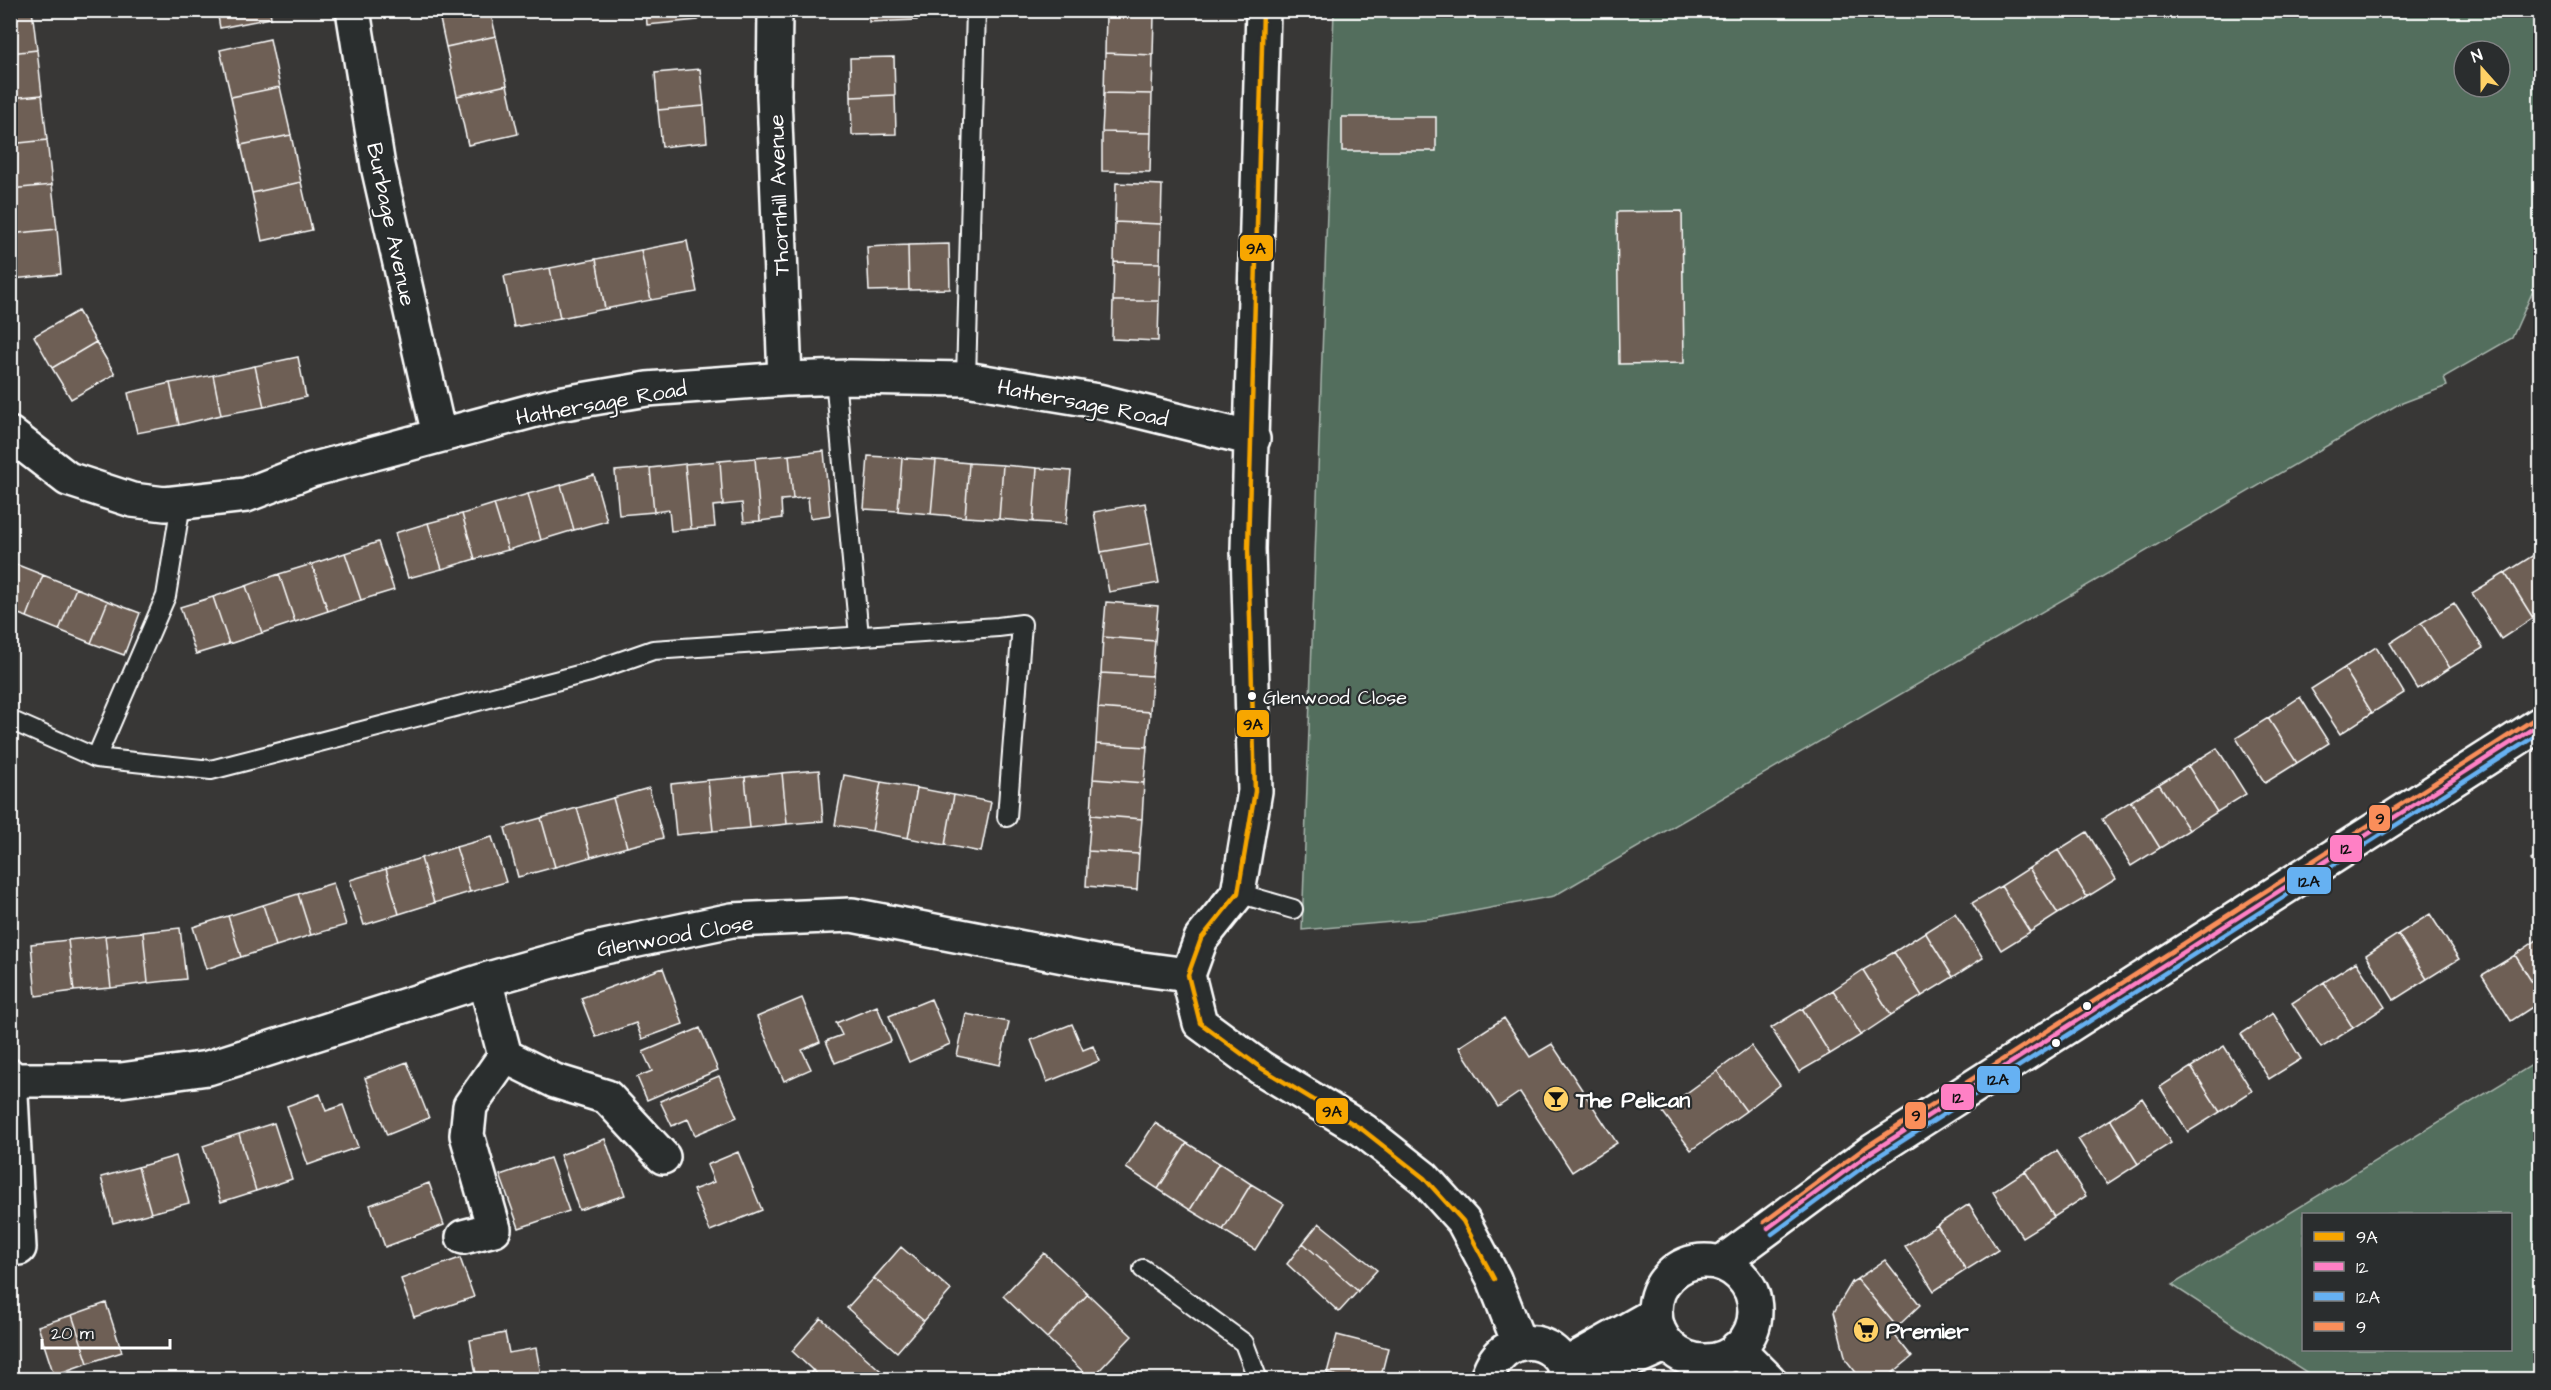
<svg xmlns="http://www.w3.org/2000/svg" width="2551" height="1390" font-family="'Architects Daughter',sans-serif">
	<style>
		.green { fill: #536e5d; stroke: #a9b6ae; stroke-width: 1.5; fill-rule: evenodd }
		.building { fill: #6e5f54; stroke: #fff; stroke-width: 1.5 }
		.lines { fill: none; stroke-linecap: round; stroke-linejoin: round }
		.service-casing { stroke: #fff; stroke-width: 22 }
		.minor-casing { stroke: #fff; stroke-width: 38 }
		.service { stroke: #2a2d2e; stroke-width: 18 }
		.minor { stroke: #2a2d2e; stroke-width: 33 }
		.bus-1-casing { stroke: #2a2d2e; stroke-width: 9 }
		.bus-2-casing { stroke: #2a2d2e; stroke-width: 9 }
		.bus-3-casing { stroke: #2a2d2e; stroke-width: 9 }
		.bus-4-casing { stroke: #2a2d2e; stroke-width: 9 }
		.bus-1 { stroke: #f7a600; stroke-width: 4.5 }
		.bus-2 { stroke: #ff80c5; stroke-width: 4.5 }
		.bus-3 { stroke: #66b1f2; stroke-width: 4.5 }
		.bus-4 { stroke: #fa8e5a; stroke-width: 4.5 }
		.bus-dot { fill: #fff; stroke: #2a2d2e; stroke-width: 2 }
		.labels { text-anchor: middle; stroke-width: 4.5; stroke-linejoin: round; paint-order: stroke }
		.bus-label { font-size: 20px; fill: #fff; stroke: #2a2d2e; text-anchor: start }
		.street-label { font-size: 22px; fill: #fff; stroke: #2a2d2e }
		.poi-label { font-size: 22px; font-weight: bold; fill: #fff; stroke: #2a2d2e; text-anchor: start }
		.line-badge { stroke: #2a2d2e; stroke-width: 2 }
		.pale-badge-label { font-size: 16px; text-anchor: middle; font-weight: bold; fill: #111 }
	</style>
	<rect width="100%" height="100%" fill="#383736"/>
	<filter id="ink" filterUnits="userSpaceOnUse"><feTurbulence type="fractalNoise" baseFrequency=".0167" numOctaves="2"/><feDisplacementMap in="SourceGraphic" scale="12" xChannelSelector="R" yChannelSelector="G"/><feConvolveMatrix kernelMatrix="1 2 1 2 8 2 1 2 1" color-interpolation-filters="sRGB"/></filter>
	<g filter="url(#ink)">
		<path class="green" d="M1334,11H2540V275L2512,338L2444,377L2447,386L2397,405L1554,896L1437,918L1302,930ZM2464,51H2500V87H2464Z
			M2540,1060V1379H2317L2172,1285ZM2304,1214H2510V1350H2304Z"/>
		<path class="building" d="M10,10H32L37,50L10,53Z
			M217,10H270L271,18L220,28Z
			M438,10H490L496,36L446,47Z
			M646,10H697L698,20L647,25Z
			M869,10H917V20L869,22Z
			M1106,14L1154,16L1153,55L1105,53Z
			M496,36L507,85L457,96L446,47Z
			M270,39L280,87L231,97L220,50Z
			M37,50L42,95L10,98V53Z
			M1105,53L1153,55L1152,94L1104,93Z
			M894,57L895,95L851,97L850,58Z
			M700,69L704,106L658,110L655,73Z
			M507,85L518,134L468,145L457,96Z
			M280,87L291,135L241,145L231,97Z
			M1104,93L1152,94L1151,133L1102,132Z
			M42,95L47,140L10,144V98Z
			M895,95L896,134L852,135L851,97Z
			M704,106L707,142L662,147L658,110Z
			M1342,117H1436V151H1342Z
			M1102,132L1151,133L1150,172L1102,171Z
			M291,135L301,182L252,193L241,145Z
			M47,140L52,185L10,189V144Z
			M301,182L312,230L262,241L252,193Z
			M1116,183L1162,185L1161,224L1115,222Z
			M52,185L57,229L10,234V189Z
			M1682,211L1684,363L1619,364L1617,212Z
			M1115,222L1161,224L1160,263L1114,262Z
			M57,229L61,274L13,279L10,234Z
			M687,241L697,292L651,300L641,250Z
			M949,244L950,289L909,290L908,245Z
			M908,245L909,290L869,291L867,247Z
			M641,250L651,300L605,309L596,259Z
			M596,259L605,309L560,318L550,268Z
			M1114,262L1160,263L1159,301H1113Z
			M550,268L560,318L514,327L504,276Z
			M1113,301H1159L1158,341L1112,339Z
			M78,311L96,342L52,368L34,336Z
			M96,342L115,374L71,399L52,368Z
			M298,357L306,397L264,407L255,366Z
			M255,366L264,407L221,415L213,375Z
			M213,375L221,415L179,425L170,383Z
			M170,383L179,425L137,433L128,393Z
			M824,451L830,515L810,518L808,497L793,499L789,455Z
			M789,455L793,499L781,500L782,518L760,521L755,458Z
			M868,456L902,458L898,511L864,509Z
			M755,458L760,521L744,522L742,503L723,505L720,461Z
			M902,458L936,460L931,514L898,511Z
			M936,460L969,463L965,517L931,514Z
			M720,461L723,505L713,506L715,527L691,529L685,464Z
			M969,463L1003,465L999,519L965,517Z
			M685,464L691,529L671,531L669,510L654,512L650,468Z
			M1003,465L1037,468L1033,522L999,519Z
			M650,468L654,512L619,515L615,471Z
			M1037,468L1071,471L1066,524L1033,522Z
			M594,475L607,521L574,530L561,485Z
			M561,485L574,530L541,540L528,494Z
			M528,494L541,540L508,550L494,504Z
			M1145,503L1152,543L1101,552L1094,512Z
			M494,504L508,550L475,559L462,514Z
			M462,514L475,559L442,569L428,523Z
			M428,523L442,569L408,578L395,533Z
			M378,542L394,590L361,600L345,553Z
			M1152,543L1159,583L1109,592L1101,552Z
			M345,553L361,600L328,611L312,564Z
			M2537,553L2540,558V613L2533,618L2505,573Z
			M10,562L43,575L27,617L10,611Z
			M312,564L328,611L295,622L279,574Z
			M2505,573L2533,618L2501,639L2472,593Z
			M279,574L295,622L262,633L246,586Z
			M43,575L76,588L59,630L27,617Z
			M246,586L262,633L229,644L213,597Z
			M76,588L108,601L91,643L59,630Z
			M213,597L229,644L196,654L180,607Z
			M108,601L140,613L124,655L91,643Z
			M1106,602L1158,606L1155,641L1103,637Z
			M2454,603L2483,648L2450,668L2421,623Z
			M2421,623L2450,668L2418,689L2390,643Z
			M1103,637L1155,641L1152,676L1101,673Z
			M2376,647L2404,693L2372,713L2344,668Z
			M2344,668L2372,713L2340,734L2311,689Z
			M1101,673L1152,676L1150,712L1098,708Z
			M2300,697L2329,743L2297,763L2268,718Z
			M1098,708L1150,712L1147,747L1096,744Z
			M2268,718L2297,763L2265,783L2236,738Z
			M1096,744L1147,747L1144,783L1093,779Z
			M2217,748L2246,794L2217,812L2188,766Z
			M2188,766L2217,812L2189,830L2159,784Z
			M819,770L823,821L787,824L782,773Z
			M782,773L787,824L750,828L745,777Z
			M844,775L881,782L872,831L835,825Z
			M745,777L750,828L713,831L708,780Z
			M1093,779L1144,783L1142,819L1091,815Z
			M708,780L713,831L676,835L671,784Z
			M881,782L917,788L908,838L872,831Z
			M2159,784L2189,830L2160,848L2131,801Z
			M649,788L663,838L627,847L613,798Z
			M917,788L954,795L945,845L908,838Z
			M954,795L991,802L981,852L945,845Z
			M613,798L627,847L591,857L577,808Z
			M2131,801L2160,848L2131,866L2102,819Z
			M577,808L591,857L555,867L541,818Z
			M1091,815L1142,819L1139,854L1088,851Z
			M541,818L555,867L518,877L505,828Z
			M2087,832L2116,879L2087,897L2058,850Z
			M492,837L506,882L470,892L456,847Z
			M456,847L470,892L434,903L421,858Z
			M2058,850L2087,897L2058,914L2029,868Z
			M1088,851L1139,854L1137,890L1086,886Z
			M2540,854V874L2531,860Z
			M421,858L434,903L399,914L386,869Z
			M2029,868L2058,914L2030,932L2001,886Z
			M386,869L399,914L364,925L350,880Z
			M333,883L346,925L311,935L298,894Z
			M2001,886L2030,932L2001,950L1972,903Z
			M298,894L311,935L276,946L263,905Z
			M263,905L276,946L241,957L228,916Z
			M1955,913L1983,958L1953,977L1925,932Z
			M2430,914L2459,959L2427,979L2398,934Z
			M228,916L241,957L206,969L193,927Z
			M180,928L186,979L148,983L143,932Z
			M143,932L148,983L111,988L105,936Z
			M1925,932L1953,977L1922,996L1894,952Z
			M2398,934L2427,979L2394,1000L2366,955Z
			M105,936L111,988L74,991L68,940Z
			M2540,938V995L2515,955Z
			M68,940L74,991L36,996L31,944Z
			M1894,952L1922,996L1891,1015L1863,970Z
			M2515,955L2540,995V1002L2511,1021L2482,975Z
			M2356,962L2385,1007L2353,1028L2324,982Z
			M663,968L683,1024L642,1039L636,1023L596,1037L581,998Z
			M1863,970L1891,1015L1861,1035L1833,990Z
			M2324,982L2353,1028L2321,1048L2292,1003Z
			M1833,990L1861,1035L1830,1054L1802,1009Z
			M802,998L820,1042L802,1050L811,1069L784,1081L757,1017Z
			M931,999L950,1044L909,1062L889,1016Z
			M877,1006L891,1041L835,1063L826,1041L842,1035L836,1023Z
			M1802,1009L1830,1054L1799,1072L1771,1028Z
			M2273,1013L2301,1059L2269,1079L2241,1034Z
			M966,1014L1009,1022L1000,1065L957,1056Z
			M1504,1018L1530,1057L1552,1044L1617,1143L1572,1172L1520,1092L1498,1107L1459,1047Z
			M1072,1024L1083,1050L1093,1046L1099,1061L1047,1082L1031,1040Z
			M700,1028L718,1070L647,1100L637,1077L652,1071L643,1052Z
			M1751,1046L1780,1085L1746,1111L1717,1071Z
			M2224,1046L2252,1091L2220,1112L2191,1067Z
			M407,1062L429,1118L387,1135L365,1078Z
			M2191,1067L2220,1112L2188,1132L2160,1087Z
			M1717,1071L1746,1111L1691,1150L1662,1111Z
			M719,1076L737,1117L695,1135L688,1119L672,1126L660,1101Z
			M320,1094L326,1111L343,1105L358,1147L308,1165L287,1106Z
			M2142,1098L2171,1143L2138,1164L2110,1119Z
			M2110,1119L2138,1164L2107,1184L2078,1139Z
			M274,1123L292,1179L256,1191L239,1134Z
			M1155,1123L1187,1143L1158,1189L1126,1168Z
			M239,1134L256,1191L221,1202L203,1146Z
			M605,1139L625,1195L579,1210L560,1155Z
			M1187,1143L1219,1163L1190,1210L1158,1189Z
			M2057,1151L2086,1196L2054,1217L2025,1171Z
			M738,1152L762,1210L710,1231L693,1190L714,1182L707,1165Z
			M176,1156L189,1203L151,1213L138,1167Z
			M550,1158L569,1211L519,1228L500,1175Z
			M1219,1163L1251,1184L1223,1230L1190,1210Z
			M138,1167L151,1213L113,1223L101,1177Z
			M2025,1171L2054,1217L2022,1237L1993,1192Z
			M429,1183L444,1225L385,1247L370,1205Z
			M1251,1184L1284,1204L1255,1250L1223,1230Z
			M1969,1204L1998,1250L1966,1270L1937,1225Z
			M1319,1223L1377,1270L1358,1291L1303,1243Z
			M1937,1225L1966,1270L1934,1291L1905,1246Z
			M1303,1243L1358,1291L1339,1312L1287,1264Z
			M901,1247L951,1290L924,1321L874,1278Z
			M1044,1253L1088,1294L1047,1338L1003,1296Z
			M460,1258L474,1297L414,1317L401,1279Z
			M1885,1260L1920,1305L1897,1327L1857,1279Z
			M874,1278L924,1321L897,1352L847,1308Z
			M1857,1279L1897,1327L1892,1332L1912,1357L1884,1380H1862L1846,1360L1834,1312L1852,1282Z
			M1088,1294L1132,1336L1091,1379L1047,1338Z
			M106,1303L122,1352L88,1363L72,1315Z
			M72,1315L88,1363L54,1375L38,1326Z
			M821,1318L889,1378L887,1380H823L792,1351Z
			M505,1333L509,1353L536,1348L542,1380H477L470,1340Z
			M1337,1335L1388,1348L1380,1380H1352L1327,1373Z
			M813,1370L823,1380H805Z
			M1327,1373L1352,1380H1325Z"/>
		<g class="lines">
			<g class="service-casing">
				<path id="service" d="M835,378L859,636
					M966,379L976,10
					M10,720L96,758L166,596L181,503
					M96,758L211,770L590,672L653,650L998,627L1022,624L1007,817
					M1238,893L1293,909
					M1143,1269L1244,1343L1258,1380"/>
			</g>
			<g class="minor-casing">
				<path id="minor" d="M353,10L378,166L439,435
					M775,10L774,95L785,379
					M10,434L68,479L132,500L165,504L246,495L311,470L558,404L647,389L785,379L850,377L966,379L1098,401L1253,439
					M1188,975L1201,939L1238,893L1255,791L1248,549L1263,10
					M1188,975L1200,1023L1261,1068L1363,1130L1424,1178L1463,1221L1494,1279L1519,1343
					M485,980L505,1056
					M10,1076L19,1248
					M11,1080H121L208,1068L485,980L595,949L732,920L852,915L1105,964L1188,975
					M463,1237L494,1229L467,1135L470,1106L505,1056L555,1081L607,1097L663,1157
					M1655 1311a50 50 0 1 1 100 0a50 50 0 1 1-100 0Z
					M1721,1263L1870,1153L2540,724
					M1737,1348L1769,1380
					M1565,1365L1655,1314
					M1487,1380C1498,1330 1559,1330 1569,1380
					M1586,1380L1667,1344"/>
			</g>
			<use href="#service" class="service"/>
			<use href="#minor" class="minor"/>
			<g class="bus-1-casing">
				<path id="bus-1" d="M1263,10L1248,549L1255,791L1238,893L1201,939L1188,975L1200,1023L1261,1068L1363,1130L1424,1178L1463,1221L1494,1279"/>
			</g>
			<g class="bus-2-casing">
				<path id="bus-2" d="M1768,1228L1870,1153L2540,724"/>
			</g>
			<g class="bus-3-casing">
				<path id="bus-3" d="M1772,1234L1874,1159L2540,733"/>
			</g>
			<g class="bus-4-casing">
				<path id="bus-4" d="M1764,1222L1866,1147L2536,718"/>
			</g>
			<use href="#bus-1" class="bus-1"/>
			<use href="#bus-2" class="bus-2"/>
			<use href="#bus-3" class="bus-3"/>
			<use href="#bus-4" class="bus-4"/>
		</g>
	</g>
	<defs>
		<g id="bar-disc" transform="scale(1.35)"><circle r="9.5" fill="#ffd166" stroke="#2a2d2e"/><path d="M-6-5H6L.8 .8V4.5H3.5V6h-7V4.5H-.8V.8Z" fill="#111"/></g>
		<g id="supermarket-disc" transform="scale(1.35)"><circle r="9.5" fill="#ffd166" stroke="#2a2d2e"/><path d="M-6-5.5h2.5l.6 2H6L4.5 2H-2.5L-4.4-4H-6ZM-1.5 3.2a1.3 1.3 0 1 0 .1 0ZM3 3.2a1.3 1.3 0 1 0 .1 0Z" fill="#111"/></g>
	</defs>
	<g fill-rule="evenodd">
		<use href="#bar-disc" x="1556" y="1099"/>
		<use href="#supermarket-disc" x="1866" y="1330"/>
	</g>
	<g class="bus-dot">
		<circle cx="1252" cy="696" r="5"/>
		<circle cx="2087" cy="1006" r="5"/>
		<circle cx="2056" cy="1043" r="5"/>
	</g>
	<g class="labels">
		<g class="bus-label">
			<text x="1263" y="704">Glenwood Close</text>
		</g>
		<g class="street-label">
			<text transform="translate(778 195) rotate(-92)" y="8">Thornhill Avenue</text>
			<text transform="translate(392 224) rotate(78)" y="8">Burbage Avenue</text>
			<text transform="translate(601 402) rotate(-10)" y="8">Hathersage Road</text>
			<text transform="translate(1083 402) rotate(11)" y="8">Hathersage Road</text>
			<text transform="translate(675 935) rotate(-10)" y="8">Glenwood Close</text>
		</g>
		<g class="poi-label">
			<text x="1576" y="1107">The Pelican</text>
			<text x="1886" y="1338">Premier</text>
		</g>
	</g>
	<g class="line-badge">
		<rect x="1239" y="234" width="35" height="28" rx="6" fill="#f7a600"/>
		<rect x="1236" y="709" width="34" height="29" rx="6" fill="#f7a600"/>
		<rect x="2368" y="804" width="23" height="28" rx="6" fill="#fa8e5a"/>
		<rect x="2329" y="834" width="34" height="29" rx="6" fill="#ff80c5"/>
		<rect x="2286" y="866" width="46" height="29" rx="6" fill="#66b1f2"/>
		<rect x="1976" y="1065" width="45" height="29" rx="6" fill="#66b1f2"/>
		<rect x="1940" y="1083" width="35" height="28" rx="6" fill="#ff80c5"/>
		<rect x="1315" y="1097" width="34" height="28" rx="6" fill="#f7a600"/>
		<rect x="1904" y="1101" width="23" height="29" rx="6" fill="#fa8e5a"/>
	</g>
	<g class="pale-badge-label">
		<text x="1256" y="254">9A</text>
		<text x="1253" y="730">9A</text>
		<text x="2380" y="824">9</text>
		<text x="2346" y="854">12</text>
		<text x="2309" y="887">12A</text>
		<text x="1998" y="1085">12A</text>
		<text x="1958" y="1103">12</text>
		<text x="1332" y="1117">9A</text>
		<text x="1916" y="1121">9</text>
	</g>
	<rect width="2551" height="1390" fill="none" stroke="#2a2d2e" stroke-width="36"/>
	<rect x="18" y="18" width="2515" height="1354" fill="none" stroke="#fff" stroke-width="2" filter="url(#ink)"/>
	<rect x="2302" y="1213" width="210" height="138" fill="#2a2d2e" stroke="#7f8182" stroke-width="1.5"/>
	<rect x="2314" y="1232" width="30" height="9" fill="#f7a600" stroke="#7f8182" stroke-width="1.5"/>
	<text x="2356" y="1243" font-size="18" fill="#ffffff">9A</text>
	<rect x="2314" y="1262" width="30" height="9" fill="#ff80c5" stroke="#7f8182" stroke-width="1.5"/>
	<text x="2356" y="1273" font-size="18" fill="#ffffff">12</text>
	<rect x="2314" y="1292" width="30" height="9" fill="#66b1f2" stroke="#7f8182" stroke-width="1.5"/>
	<text x="2356" y="1303" font-size="18" fill="#ffffff">12A</text>
	<rect x="2314" y="1322" width="30" height="9" fill="#fa8e5a" stroke="#7f8182" stroke-width="1.5"/>
	<text x="2356" y="1333" font-size="18" fill="#ffffff">9</text>
	<g transform="translate(2482 69) rotate(339)"><circle r="28" fill="#2a2d2e" stroke="#7f8182" stroke-width="1.5"/>
	<path d="M0-4.5L10 22L0 15L-10 22Z" fill="#ffd166"/>
	<text y="-9" font-size="16" font-weight="bold" text-anchor="middle" fill="#ffffff">N</text>
	</g>
	<path d="M42 1339v9h128v-9" fill="none" stroke="#ffffff" stroke-width="3"/>
	<text x="51" y="1339" font-size="18" fill="#ffffff" stroke="#2a2d2e" stroke-width="4.5" paint-order="stroke">20 m</text>
</svg>
